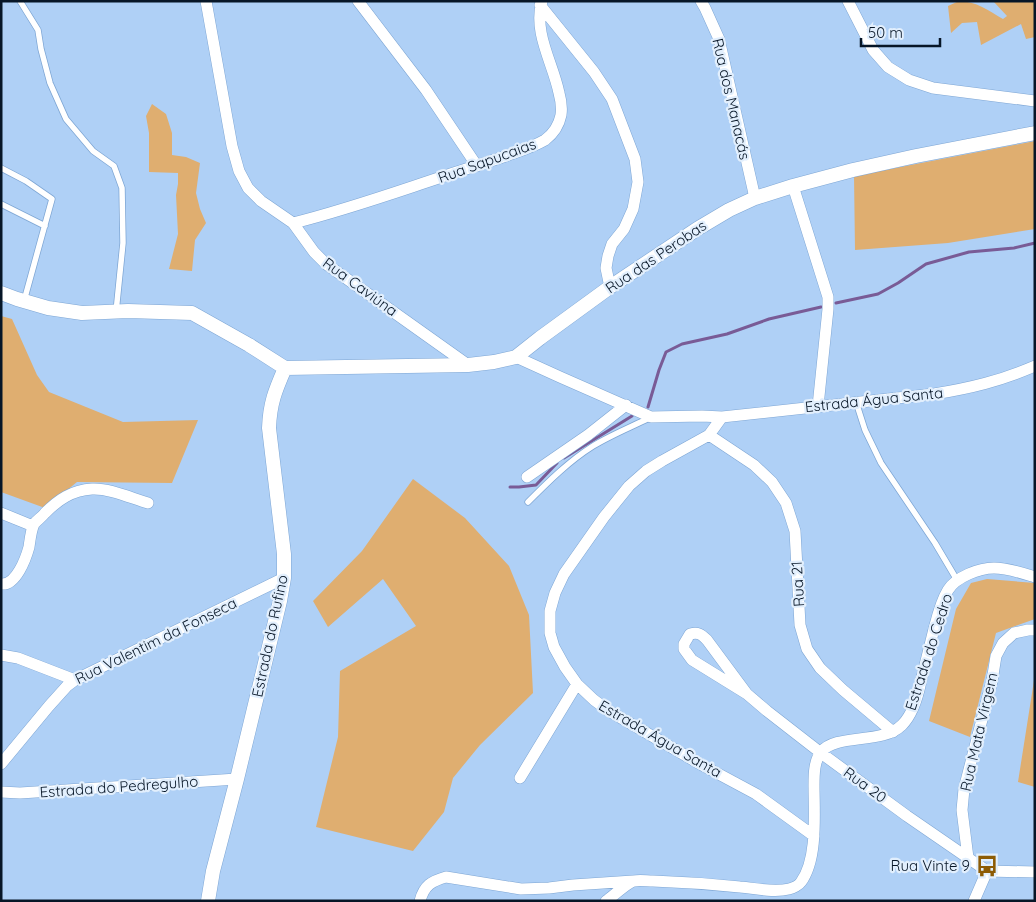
<svg xmlns="http://www.w3.org/2000/svg" width="1036" height="902" font-family="Quicksand,sans-serif">
	<style>
		.green { fill: #dfae70 }
		.lines { fill: none; stroke-linecap: round; stroke-linejoin: round }
		.stream { stroke: #795b96; stroke-width: 3 }
		.service-casing { stroke: #7ea6d4; stroke-width: 7 }
		.minor-casing { stroke: #7ea6d4; stroke-width: 12 }
		.tertiary-casing { stroke: #7ea6d4; stroke-width: 15 }
		.service { stroke: #fff; stroke-width: 5.5 }
		.minor { stroke: #fff; stroke-width: 11 }
		.tertiary { stroke: #fff; stroke-width: 14 }
		.labels { text-anchor: middle; stroke-width: 4.5; stroke-linejoin: round; paint-order: stroke }
		.street-label { font-size: 15px; fill: #071627; stroke: #e2effd }
		.poi-label { font-size: 15px; fill: #071627; stroke: #e2effd; text-anchor: end }
	</style>
	<rect width="100%" height="100%" fill="#afd0f6"/>
	<path class="green" d="M959,1C976,1 989,11 1003,19L1007,16L993,1H1035V37L1026,39L1021,24L981,45L977,22L962,23L951,33L948,6Z
		M152,104L166,114L172,133V155L186,157L200,163L196,193L200,209L206,223L195,240L192,271L169,269L178,234L176,195L178,184V173L149,172V133L146,116Z
		M1035,141V229L948,243L855,250L854,176Z
		M1,316L12,319L37,375L49,392L123,422L198,420L172,483L77,482L45,508L1,492Z
		M413,479L465,518L509,566L529,615L533,693L480,745L453,778L444,812L413,851L316,827L338,737L340,671L416,626L383,579L328,627L313,601L362,551Z
		M987,579L1035,583V619L996,633L970,737L929,721L956,609L971,583Z
		M1035,674V787L1018,782Z"/>
	<g class="lines">
		<path class="stream" d="M836,303L878,294L898,283L926,264L969,252L1014,248L1035,243
			M648,407L659,370L666,352L682,344L727,334L769,319L821,307
			M564,458L632,416
			M510,487H519L536,485L557,463"/>
		<g class="service-casing">
			<path id="service" d="M20,1L38,30L41,49L50,83L66,119L93,151L114,166L122,188L123,243L116,312
				M1,168L26,181L52,199L24,301
				M1,204L45,226
				M856,402L865,430L881,463L935,543L957,580
				M528,502C548,482 569,461 593,446C611,435 631,427 649,418"/>
		</g>
		<g class="minor-casing">
			<path id="minor" d="M206,1L232,146L239,171L248,188L261,201L293,223L314,252L326,264L468,365
				M358,1L426,90L477,166
				M701,1L705,8L719,39L755,198
				M848,1L873,50L888,67L909,80L933,88L1035,101
				M540,5L594,72L612,99L635,159L638,182L633,209L624,229L612,244L608,256L606,268L610,287
				M793,186L828,297V309L818,406
				M293,223C350,209 404,189 460,171C475,166 491,161 506,156C520,151 533,147 545,140C553,134 559,125 561,115C562,108 561,100 559,93C553,63 533,33 542,1
				M516,357L560,377L651,417L702,416L722,417
				M709,435L754,465L772,482L786,503L795,531L800,625L807,649L820,668L843,690L893,732
				M527,477L588,435L626,405
				M1,513L33,526
				M1,584C16,586 26,558 29,547C30,540 31,530 34,524C37,520 42,517 45,513C58,500 72,490 92,489C109,488 131,498 148,503
				M1,655L18,658L75,680
				M747,694L707,640C701,634 698,632 690,634L684,644V649L692,660L747,694L767,711L821,753L907,816L987,871
				M1,764L49,706L67,686L75,680L284,578
				M520,778L577,684
				M1,792L20,793L237,779
				M814,836L756,794L700,764L609,711L594,700L577,684L565,667L554,647L550,633V611L555,593L564,574L604,517L629,486L646,471L662,461L709,435L722,417L934,394C971,388 1000,381 1035,366
				M968,858L962,810L964,789L992,681L996,656L1003,643L1014,633L1028,630H1035
				M420,901C424,885 432,881 446,877L521,889L549,888L573,885L633,881
				M606,901C612,897 628,882 634,881C639,880 647,881 653,881C682,882 711,884 740,887C755,888 773,893 789,889C793,888 799,885 801,882C818,859 814,813 814,785C814,775 814,761 821,752C836,733 882,745 902,725C913,714 918,696 921,681C925,665 929,649 933,633C937,618 940,603 948,590C956,577 979,568 994,568C1008,568 1022,573 1035,577
				M974,901L987,871L1035,872"/>
		</g>
		<g class="tertiary-casing">
			<path id="tertiary" d="M1,293L17,299L48,308L82,313L128,311L192,313L249,345L285,368
				M285,368L468,365L494,362L516,357L540,338L610,287L697,229L729,210L755,198L793,186L853,170L916,156L1035,133
				M208,901L213,871L237,779L280,601L284,578V554L269,428C270,403 275,391 285,368"/>
		</g>
		<use href="#service" class="service"/>
		<use href="#minor" class="minor"/>
		<use href="#tertiary" class="tertiary"/>
	</g>
	<defs>
		<g id="bus-bare" transform="scale(1.725)"><path d="M-5-6H5V4H4V6H2V4H-2V6H-4V4H-5ZM-3.5-4V0h7V-4ZM-3.5 1.2v1.5H-2V1.2ZM2 1.2v1.5H3.5V1.2Z" fill="#8d5c06" stroke="#e2effd" stroke-width="2.5" paint-order="stroke"/></g>
	</defs>
	<g fill-rule="evenodd">
		<use href="#bus-bare" x="987" y="866"/>
	</g>
	<g class="labels">
		<g class="street-label">
			<text transform="translate(731 99) rotate(77)" y="5">Rua dos Manacás</text>
			<text transform="translate(487 161) rotate(-20)" y="5">Rua Sapucaias</text>
			<text transform="translate(656 257) rotate(-34)" y="5">Rua das Perobas</text>
			<text transform="translate(360 287) rotate(36)" y="5">Rua Caviúna</text>
			<text transform="translate(874 400) rotate(-6)" y="5">Estrada Água Santa</text>
			<text transform="translate(798 584) rotate(-93)" y="5">Rua 21</text>
			<text transform="translate(270 636) rotate(-78)" y="5">Estrada do Rufino</text>
			<text transform="translate(156 641) rotate(-26)" y="5">Rua Valentim da Fonseca</text>
			<text transform="translate(929 652) rotate(-72)" y="5">Estrada do Cedro</text>
			<text transform="translate(979 732) rotate(-77)" y="5">Rua Mata Virgem</text>
			<text transform="translate(660 739) rotate(30)" y="5">Estrada Água Santa</text>
			<text transform="translate(865 785) rotate(36)" y="5">Rua 20</text>
			<text transform="translate(119 787) rotate(-4)" y="5">Estrada do Pedregulho</text>
		</g>
		<g class="poi-label">
			<text x="970" y="871">Rua Vinte 9</text>
		</g>
	</g>
	<rect width="1036" height="902" fill="none" stroke="#071627" stroke-width="5"/>
	<path d="M861 38v8h79v-8" fill="none" stroke="#071627" stroke-width="2.5"/>
	<text x="868" y="38" font-size="15" fill="#071627" stroke="#e2effd" stroke-width="4" paint-order="stroke">50 m</text>
</svg>
